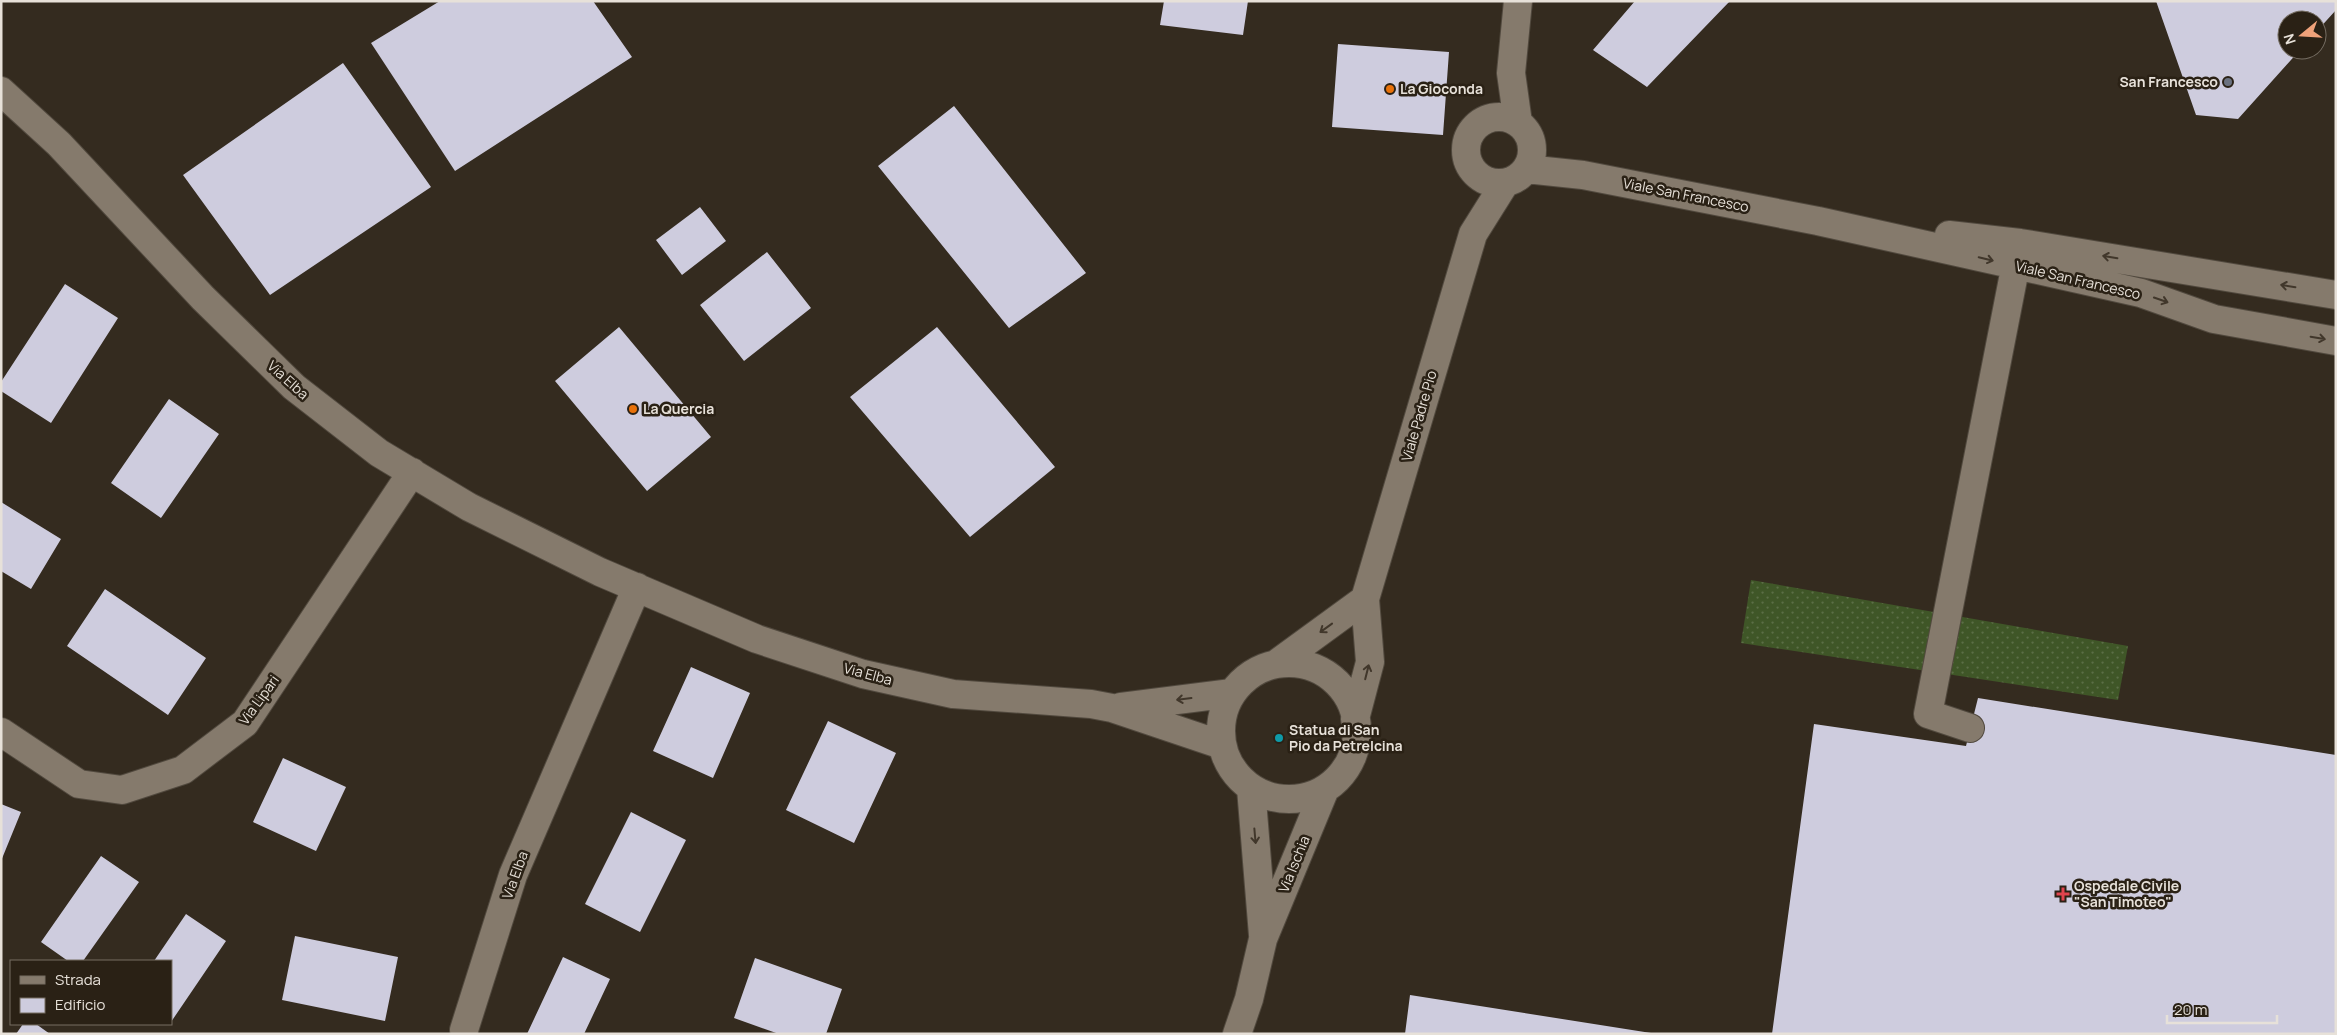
<svg xmlns="http://www.w3.org/2000/svg" width="2337" height="1035" font-family="Manrope,sans-serif">
	<style>
		.grass { fill: url(#grass-dots) }
		.building { fill: #ceccde }
		.lines { fill: none; stroke-linecap: round; stroke-linejoin: round }
		.minor-casing { stroke: #51493e; stroke-width: 30 }
		.minor { stroke: #857a6c; stroke-width: 28 }
		.oneway { stroke: #41372b }
		.worship-dot { fill: #6b7280; stroke: #2a2115; stroke-width: 2 }
		.food-dot { fill: #e8710a; stroke: #2a2115; stroke-width: 2 }
		.culture-dot { fill: #0f9aa8; stroke: #2a2115; stroke-width: 2 }
		.health-dot { fill: #e0444e; stroke: #2a2115; stroke-width: 2 }
		.labels { text-anchor: middle; stroke-width: 5; stroke-linejoin: round; paint-order: stroke }
		.poi-label { font-size: 14px; font-weight: bold; fill: #e7e1d9; stroke: #2a2115; text-anchor: start }
		.street-label { font-size: 14px; fill: #e7e1d9; stroke: #2a2115 }
	</style>
	<defs>
		<pattern id="grass-dots" width="8" height="8" patternUnits="userSpaceOnUse" patternTransform="scale(1.25)"><rect width="8" height="8" fill="#3f5627"/><path d="M2 2h.1M6 6h.1" fill="none" stroke="#5b6e46" stroke-width="1.8" stroke-linecap="round"/></pattern>
	</defs>
	<rect width="100%" height="100%" fill="#342b1f"/>
	<path class="grass" d="M1751,580L2128,646L2118,700L1741,643Z"/>
	<path class="building" d="M440,1H593L632,57L455,171L371,43Z
		M1164,1H1248L1243,35L1160,25Z
		M1635,1H1730L1647,87L1593,50Z
		M2156,1H2336V10L2317,31V20H2287V50H2300L2238,119L2196,115Z
		M1338,44L1449,52L1443,135L1332,127Z
		M343,63L431,187L270,295L183,175Z
		M954,106L1086,273L1009,328L878,166Z
		M700,207L726,241L682,275L656,240Z
		M767,252L811,308L744,361L700,305Z
		M65,284L118,318L51,423L1,391V382Z
		M619,327L711,437L647,491L555,381Z
		M937,327L1055,467L970,537L850,397Z
		M169,399L219,434L161,518L111,483Z
		M1,502L61,539L31,589L1,571Z
		M105,589L206,658L168,715L67,646Z
		M691,667L750,693L713,778L653,751Z
		M1978,698L2336,755V1034H1772L1814,724L1966,746Z
		M828,721L896,753L854,843L786,810Z
		M283,758L346,787L316,851L253,822Z
		M1,804L21,812L1,861Z
		M631,812L686,840L640,932L585,904Z
		M101,856L139,882L83,961H68L41,942Z
		M186,914L226,941L171,1022V961H154Z
		M295,936L398,957L385,1021L282,1000Z
		M563,957L610,979L584,1034H527Z
		M755,958L842,989L826,1034H779L734,1018Z
		M1410,995L1651,1033V1034H1405Z
		M23,1024H36L50,1034H16Z"/>
	<g class="lines">
		<g class="minor-casing">
			<path id="minor" d="M1518,1L1511,73L1518,123
				M1,91L59,144L203,298L294,387L379,453L469,507L600,572L757,639L863,674L953,694L1091,704L1112,708L1222,745
				M1466 150a33 33 0 1 1 66 0a33 33 0 1 1-66 0Z
				M1526,169L1583,175L1818,221L2141,293L2214,319L2336,341
				M1949,235L2020,243L2336,295
				M1221 731a68 68 0 1 1 136 0a68 68 0 1 1-136 0Z
				M1276,664L1365,599
				M1121,707L1232,693
				M1355,719L1370,662L1365,599L1473,234L1505,183
				M1970,728L1928,714L2020,243
				M1,732L79,784L122,790L183,770L245,723L412,472
				M1251,788L1263,935
				M464,1030L513,875L637,587
				M1237,1034L1249,999L1263,939L1325,789"/>
		</g>
		<use href="#minor" class="minor"/>
	</g>
	<defs><path id="oneway-shaft" d="M-6 0H5M1.5-3L5.5 0L1.5 3" fill="none" stroke-width="1.6" stroke-linecap="round" stroke-linejoin="round" transform="scale(1.25)"/></defs>
	<g class="oneway">
		<use href="#oneway-shaft" transform="translate(2110 257) rotate(-171)"/>
		<use href="#oneway-shaft" transform="translate(1986 259) rotate(13)"/>
		<use href="#oneway-shaft" transform="translate(2288 286) rotate(-171)"/>
		<use href="#oneway-shaft" transform="translate(2161 300) rotate(19)"/>
		<use href="#oneway-shaft" transform="translate(2318 338) rotate(10)"/>
		<use href="#oneway-shaft" transform="translate(1326 628) rotate(144)"/>
		<use href="#oneway-shaft" transform="translate(1367 672) rotate(-76)"/>
		<use href="#oneway-shaft" transform="translate(1184 699) rotate(173)"/>
		<use href="#oneway-shaft" transform="translate(1255 836) rotate(85)"/>
	</g>
	<circle class="worship-dot" cx="2228" cy="82" r="5"/>
	<g class="food-dot">
		<circle cx="1390" cy="89" r="5"/>
		<circle cx="633" cy="409" r="5"/>
	</g>
	<circle class="culture-dot" cx="1279" cy="738" r="5"/>
	<path class="health-dot" d="M2060.5 886.5h5v5h5v5h-5v5h-5v-5h-5v-5h5z"/>
	<g class="labels">
		<g class="poi-label">
			<text x="2218" y="87" text-anchor="end">San Francesco</text>
			<text x="1400" y="94">La Gioconda</text>
			<text x="643" y="414">La Quercia</text>
			<text x="1289" y="735">Statua di San<tspan x="1289" dy="16">Pio da Petrelcina</tspan></text>
			<text x="2074" y="891">Ospedale Civile<tspan x="2074" dy="16">"San Timoteo"</tspan></text>
		</g>
		<g class="street-label">
			<text transform="translate(1686 195) rotate(11)" y="5">Viale San Francesco</text>
			<text transform="translate(2078 280) rotate(13)" y="5">Viale San Francesco</text>
			<text transform="translate(288 380) rotate(42)" y="5">Via Elba</text>
			<text transform="translate(1419 416) rotate(-74)" y="5">Viale Padre Pio</text>
			<text transform="translate(868 674) rotate(15)" y="5">Via Elba</text>
			<text transform="translate(259 700) rotate(-54)" y="5">Via Lipari</text>
			<text transform="translate(1294 864) rotate(-68)" y="5">Via Ischia</text>
			<text transform="translate(515 875) rotate(-70)" y="5">Via Elba</text>
		</g>
	</g>
	<rect width="2337" height="1035" fill="none" stroke="#e7e1d9" stroke-width="5"/>
	<rect x="10" y="960" width="162" height="65" fill="#2a2115" stroke="#766e63"/>
	<rect x="20" y="976" width="25" height="8" fill="#857a6c" stroke="#766e63"/>
	<text x="55" y="985" font-size="15" fill="#e7e1d9">Strada</text>
	<rect x="20" y="998" width="25" height="15" fill="#ceccde" stroke="#766e63"/>
	<text x="55" y="1010" font-size="15" fill="#e7e1d9">Edificio</text>
	<g transform="translate(2302 35) rotate(252)"><circle r="24" fill="#2a2115" stroke="#766e63"/>
	<path d="M0-4L9 19L0 12L-9 19Z" fill="#f0a27a"/>
	<text y="-8" font-size="14" font-weight="bold" text-anchor="middle" fill="#e7e1d9">N</text>
	</g>
	<path d="M2167 1015v8h110v-8" fill="none" stroke="#e7e1d9" stroke-width="2.5"/>
	<text x="2174" y="1015" font-size="15" fill="#e7e1d9" stroke="#2a2115" stroke-width="4" paint-order="stroke">20 m</text>
</svg>
